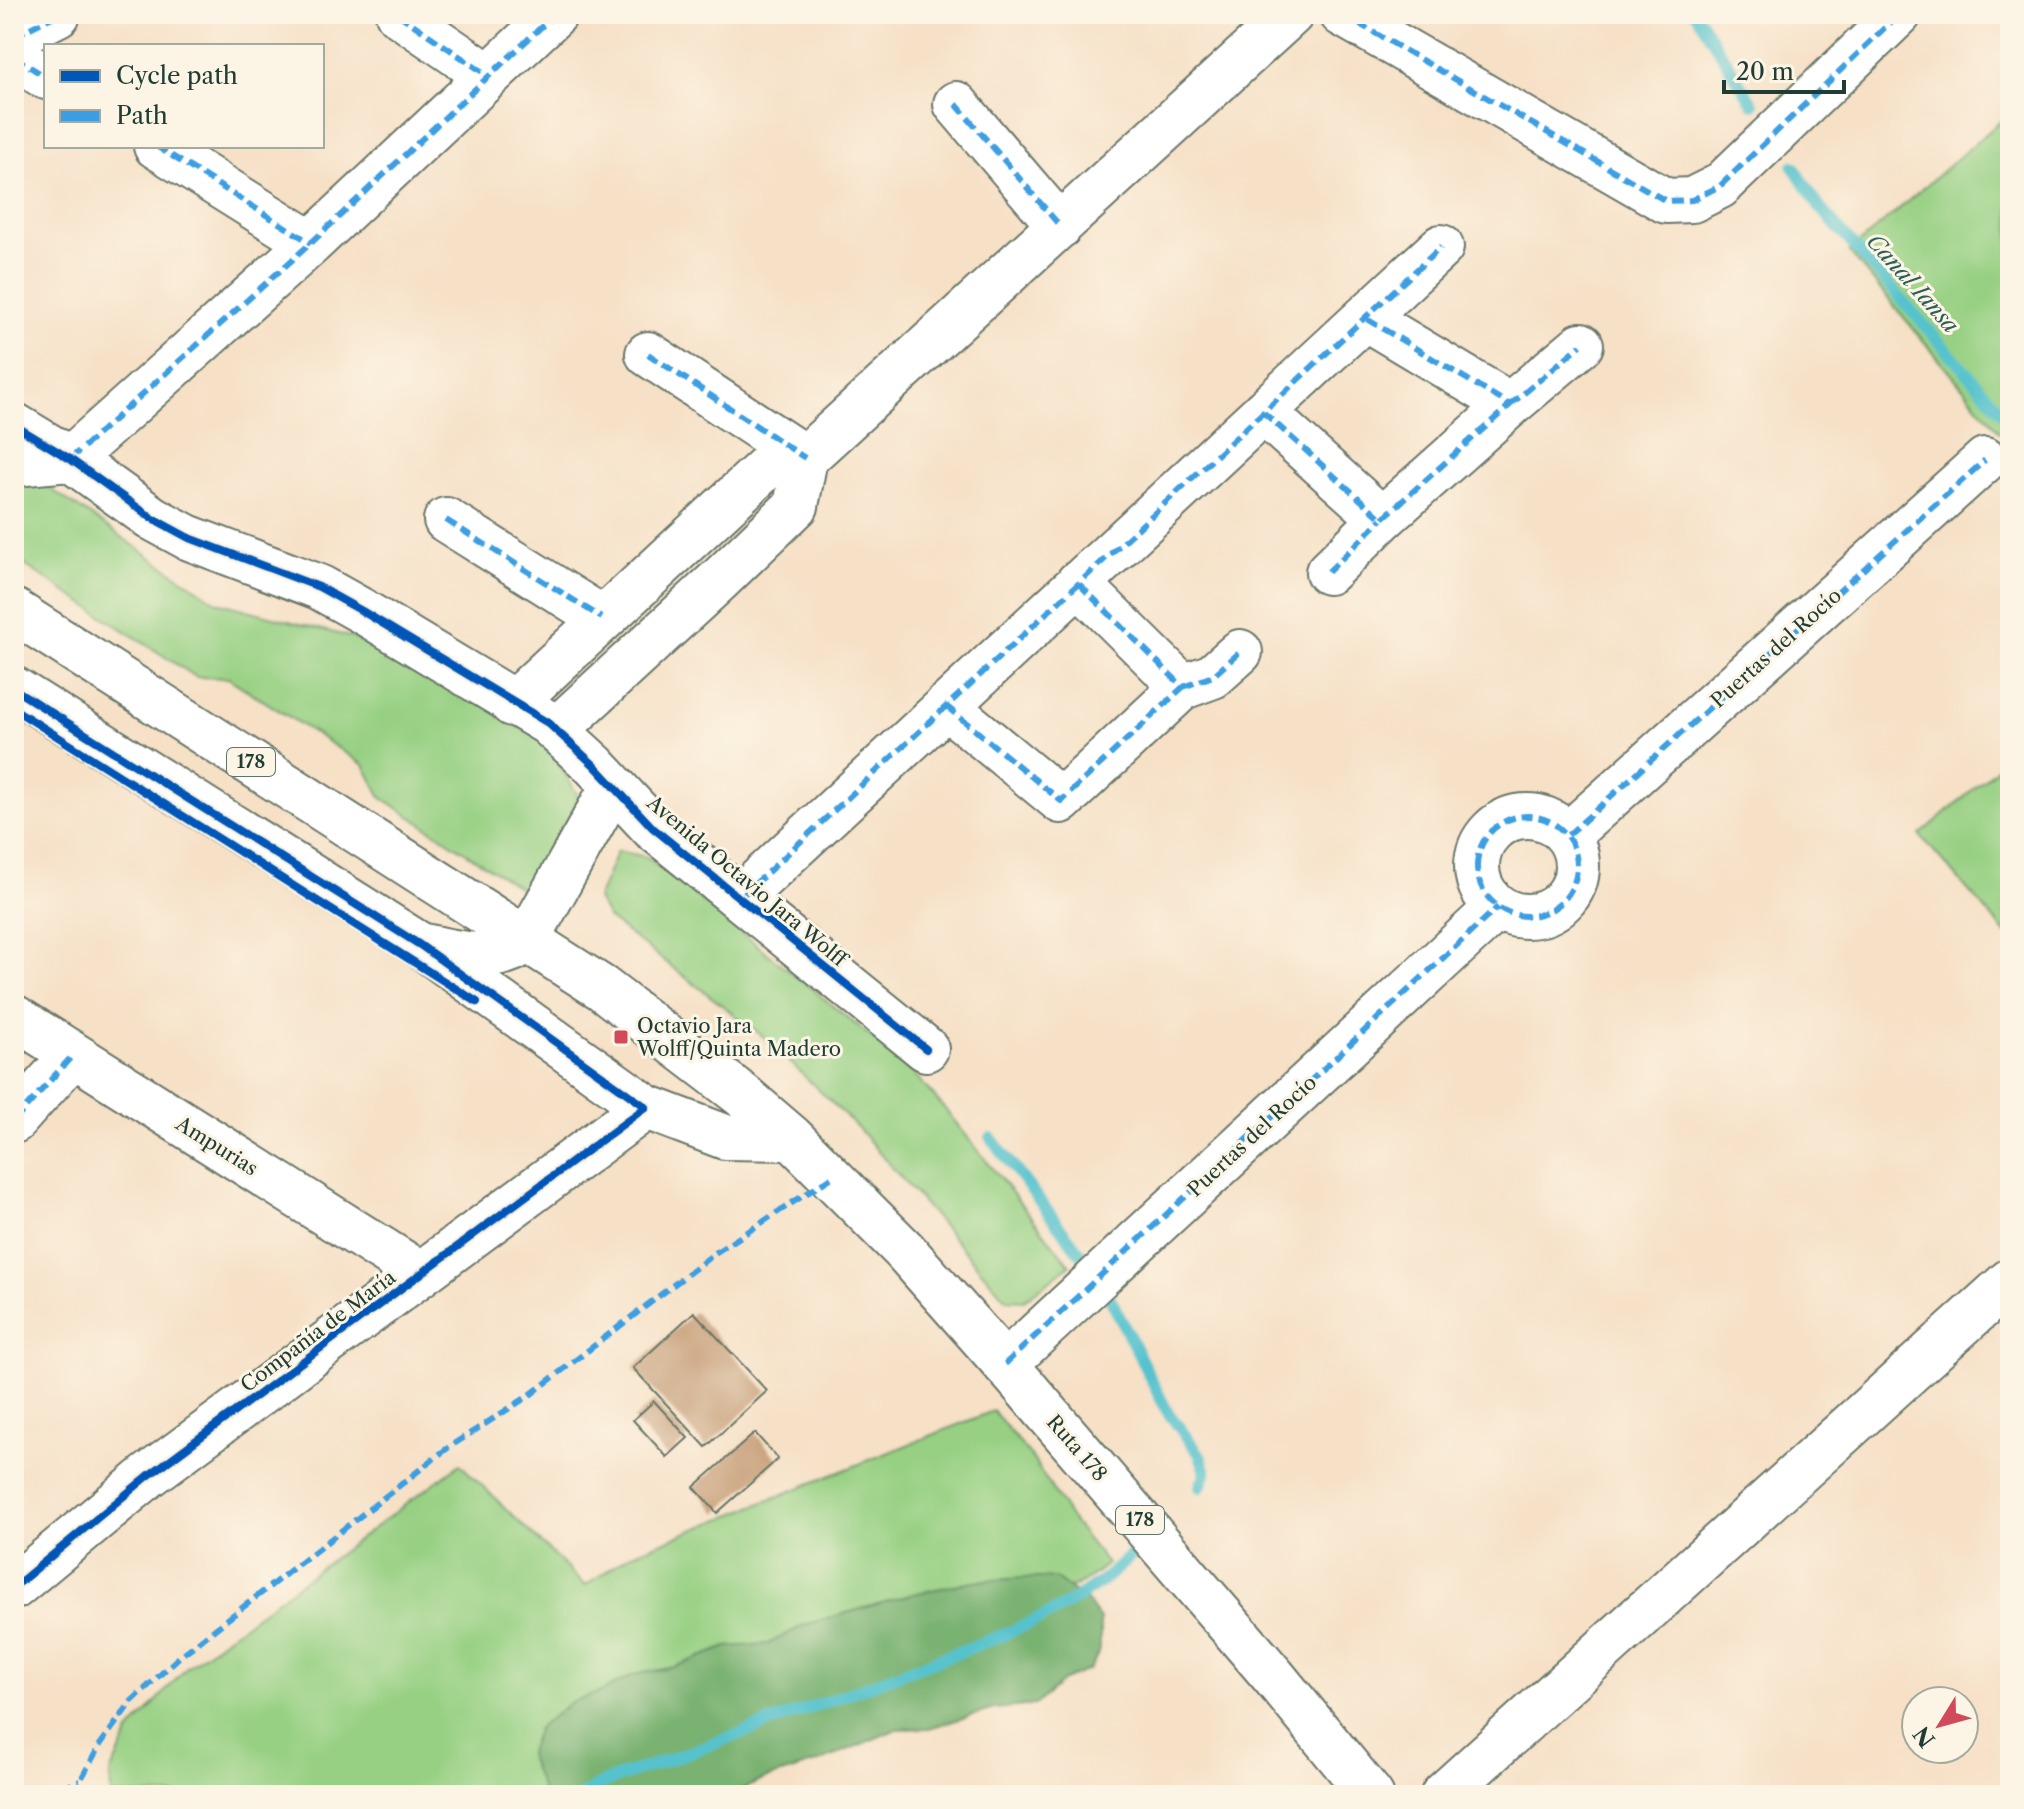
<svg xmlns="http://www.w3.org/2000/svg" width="2024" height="1809" font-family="'Libre Caslon Text',serif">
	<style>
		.green { fill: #97d083; stroke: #5b865c; stroke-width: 2 }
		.forest { fill: #79b271; stroke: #4c7852; stroke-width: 2 }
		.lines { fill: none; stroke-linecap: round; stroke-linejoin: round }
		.stream { stroke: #55c2ce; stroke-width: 12 }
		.building { fill: #c69d77 }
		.street-casing { stroke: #6a7667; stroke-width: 48 }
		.secondary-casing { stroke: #6a7667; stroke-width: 48 }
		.primary-casing { stroke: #6a7667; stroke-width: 48 }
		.street { stroke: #fff; stroke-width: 44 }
		.secondary { stroke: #fff; stroke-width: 44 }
		.primary { stroke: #fff; stroke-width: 44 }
		.quiet { stroke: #3c9ee2; stroke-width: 6; stroke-dasharray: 12 6; stroke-linecap: butt }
		.cycleway-casing { stroke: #fcf5e5; stroke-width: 13 }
		.cycleway { stroke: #0057b8; stroke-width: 8 }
		.poi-dot { fill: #d1495b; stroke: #fcf5e5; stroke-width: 3 }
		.labels { text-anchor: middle; stroke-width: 6; stroke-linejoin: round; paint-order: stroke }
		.shield { fill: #fcf5e5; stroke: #617469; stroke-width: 2 }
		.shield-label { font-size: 18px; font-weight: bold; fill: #1f3d34 }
		.street-label { font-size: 20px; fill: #1f3d34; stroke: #fcf5e5 }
		.poi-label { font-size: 20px; fill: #1f3d34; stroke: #fcf5e5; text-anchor: start }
		.water-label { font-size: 22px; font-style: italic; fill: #2c5e5a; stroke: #fcf5e5 }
	</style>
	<rect width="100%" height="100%" fill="#fcf5e5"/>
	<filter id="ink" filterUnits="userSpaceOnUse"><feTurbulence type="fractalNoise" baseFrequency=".0125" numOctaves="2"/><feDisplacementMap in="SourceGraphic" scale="16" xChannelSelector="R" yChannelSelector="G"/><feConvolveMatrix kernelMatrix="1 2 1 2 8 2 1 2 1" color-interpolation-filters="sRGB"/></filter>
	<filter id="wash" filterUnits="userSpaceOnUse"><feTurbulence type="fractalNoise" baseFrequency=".006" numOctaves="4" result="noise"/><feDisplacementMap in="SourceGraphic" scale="32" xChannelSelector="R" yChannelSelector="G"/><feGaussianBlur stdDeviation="1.8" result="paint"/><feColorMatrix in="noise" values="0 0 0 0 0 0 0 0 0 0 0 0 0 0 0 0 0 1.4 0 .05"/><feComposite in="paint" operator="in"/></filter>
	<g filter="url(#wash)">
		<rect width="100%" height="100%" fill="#f6e0c6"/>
		<path class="green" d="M2010,113V444L1849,252Z
			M39,481L217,602L388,647L546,742L580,799L526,892L381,797L364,765L228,678L196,677L14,558V482Z
			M2010,757V938L1920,835Z
			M617,851L647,857L903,1062L940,1103L1070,1265L1024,1300L1006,1299L858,1128L765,1038L608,918L597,899Z
			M993,1411L1033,1459L1071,1519L1107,1564L1082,1583L884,1662L544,1790L538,1795H111L110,1773L130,1731L187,1667L460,1464L585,1586L630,1555Z"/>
		<path class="forest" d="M1025,1578H1055L1087,1602L1100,1619V1650L1090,1669L1064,1680L1035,1705L994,1709L929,1728L897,1729L819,1762L765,1779L730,1795H544L528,1754L538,1728L571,1702L601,1692L633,1675L674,1667L727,1647L768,1644L804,1625L913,1594L973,1581Z"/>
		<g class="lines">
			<path class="stream" d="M1696,14L1753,104
				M1793,166L1820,208L2010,421
				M991,1138L1079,1252
				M1111,1300L1167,1411L1200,1455L1206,1472L1200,1487
				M583,1795L602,1783C702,1748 801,1712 899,1674C979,1643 1069,1619 1130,1556"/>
		</g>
		<g id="blocks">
			<path class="building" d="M694,1312L767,1391L706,1447L633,1368Z
				M654,1401L688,1438L667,1457L633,1420Z
				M755,1433L778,1459L717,1513L694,1487Z"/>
		</g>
	</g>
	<g filter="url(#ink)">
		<use href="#blocks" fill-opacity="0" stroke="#6a7667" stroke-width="2"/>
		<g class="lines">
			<g class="street-casing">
				<path id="street" d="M398,14L487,75
					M1342,14L1666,201L1692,200L1720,186L1899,14
					M14,36L58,14
					M14,57L46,77
					M956,104L1060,226
					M156,146L311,243
					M648,354L805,458
					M1510,405L1581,345
					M1263,412L1382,519L1510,405L1365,318
					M14,425L70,459L152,518L187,537L319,587L362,611L548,723L594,765L653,828L926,1049
					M70,459L311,243L555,14
					M446,520L602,618
					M1328,572L1382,519
					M1183,687L1213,676L1240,652
					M512,704L771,463L805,458L1291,14
					M946,706L1061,801L1183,687L1078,583
					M556,730L719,580L796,506L805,458
					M1477 866a50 50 0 1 1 100 0a50 50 0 1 1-100 0Z
					M1568,835L1985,460
					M741,897L1441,247
					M14,1017L421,1274
					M14,1121L73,1055
					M1005,1364L1498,907
					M14,1587L148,1476L646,1107
					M1443,1795L2010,1281"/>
			</g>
			<g class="secondary-casing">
				<path id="secondary" d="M14,689L420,945L646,1107"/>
			</g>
			<g class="primary-casing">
				<path id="primary" d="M14,464L70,459
					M14,611L602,988L742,1095L792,1138L904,1250L1005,1364L1274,1677L1371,1795
					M420,945C457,952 495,966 527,940L613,786
					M646,1107L725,1137L792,1138"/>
			</g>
			<use href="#street" class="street"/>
			<use href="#secondary" class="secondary"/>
			<use href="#primary" class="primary"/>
			<path class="quiet" d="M398,14L487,75
				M1342,14L1666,201L1692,200L1720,186L1899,14
				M14,36L58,14
				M14,57L46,77
				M956,104L1060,226
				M156,146L311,243
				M648,354L805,458
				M1510,405L1581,345
				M1263,412L1382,519L1510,405L1365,318
				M70,459L311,243L555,14
				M446,520L602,618
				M1328,572L1382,519
				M1183,687L1213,676L1240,652
				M946,706L1061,801L1183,687L1078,583
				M1477 866a50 50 0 1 1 100 0a50 50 0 1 1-100 0Z
				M1568,835L1985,460
				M741,897L1441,247
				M14,1121L73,1055
				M1005,1364L1498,907
				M44,1795L80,1781
				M78,1795L80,1781L100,1745L131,1702L179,1657L449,1447L530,1395L715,1253L832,1177"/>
			<g class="cycleway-casing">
				<path id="cycleway" d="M14,425L70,459L152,518L187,537L319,587L362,611L548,723L594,765L653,828L926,1049
					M14,689L420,945L646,1107L148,1476L14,1587
					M14,709L477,1002"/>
			</g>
			<use href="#cycleway" class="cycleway"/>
		</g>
	</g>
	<rect class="poi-dot" x="613" y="1029" width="16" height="16" rx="4"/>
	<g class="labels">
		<g class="shield">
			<rect x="227" y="748" width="48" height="28" rx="6"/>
			<rect x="1116" y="1506" width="48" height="28" rx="6"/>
		</g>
		<g class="shield-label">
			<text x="251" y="768">178</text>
			<text x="1140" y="1526">178</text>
		</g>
		<g class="street-label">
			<text transform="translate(1776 648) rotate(-42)" y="7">Puertas del Rocío</text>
			<text transform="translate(747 881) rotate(40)" y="7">Avenida Octavio Jara Wolff</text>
			<text transform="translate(1252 1136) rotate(-43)" y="7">Puertas del Rocío</text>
			<text transform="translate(217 1146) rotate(32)" y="7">Ampurias</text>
			<text transform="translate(318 1331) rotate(-37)" y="7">Compañía de María</text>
			<text transform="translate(1077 1448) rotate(49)" y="7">Ruta 178</text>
		</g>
		<g class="poi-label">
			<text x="637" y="1033">Octavio Jara<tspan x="637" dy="23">Wolff/Quinta Madero</tspan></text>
		</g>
		<g class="water-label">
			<text transform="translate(1913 283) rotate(48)" y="8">Canal Iansa</text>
		</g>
	</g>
	<rect width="2024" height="1809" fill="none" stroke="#fcf5e5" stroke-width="48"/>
	<rect x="44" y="44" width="280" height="104" fill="#fcf5e5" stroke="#a4ab9e" stroke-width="2"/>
	<rect x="60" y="70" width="40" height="12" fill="#0057b8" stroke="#a4ab9e" stroke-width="2"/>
	<text x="116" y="84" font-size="24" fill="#1f3d34">Cycle path</text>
	<rect x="60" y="110" width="40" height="12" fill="#3c9ee2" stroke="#a4ab9e" stroke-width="2"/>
	<text x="116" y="124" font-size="24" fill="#1f3d34">Path</text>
	<g transform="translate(1940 1725) rotate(233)"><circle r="38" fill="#fcf5e5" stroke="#a4ab9e" stroke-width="2"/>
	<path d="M0-6L14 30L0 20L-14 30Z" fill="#d1495b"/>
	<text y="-12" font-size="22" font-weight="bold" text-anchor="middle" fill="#1f3d34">N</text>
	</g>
	<path d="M1724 80v12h120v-12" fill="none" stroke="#1f3d34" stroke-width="4"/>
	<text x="1736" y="80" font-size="24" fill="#1f3d34" stroke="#fcf5e5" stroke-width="6" paint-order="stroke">20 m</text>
</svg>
